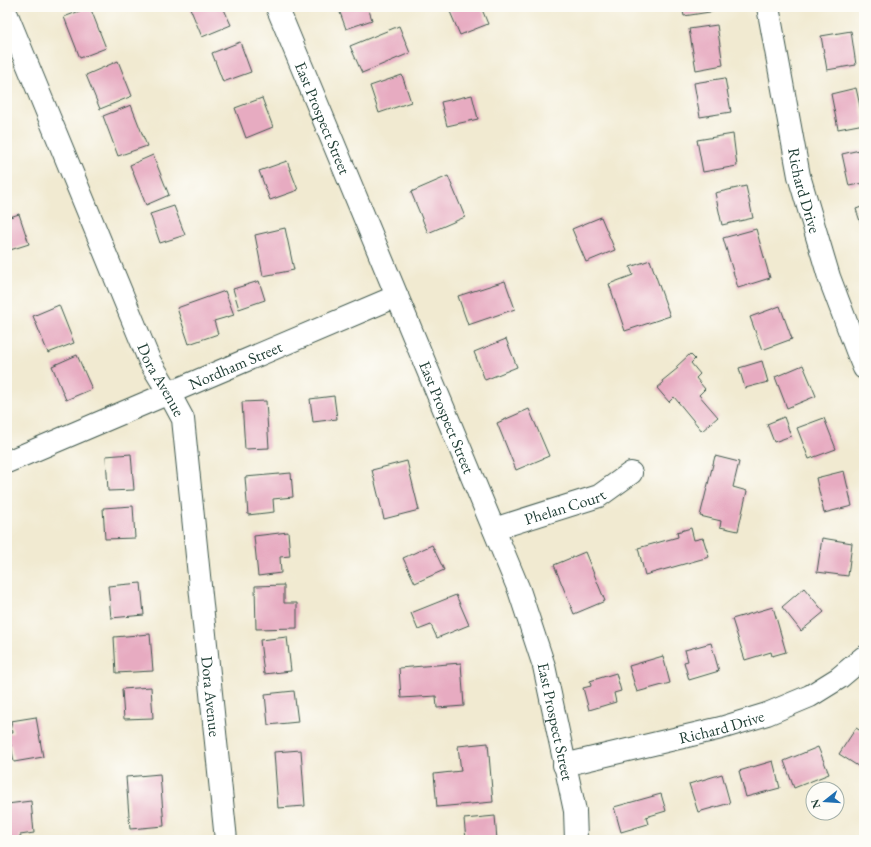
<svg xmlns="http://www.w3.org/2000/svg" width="871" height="847" font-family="'EB Garamond',serif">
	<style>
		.building { fill: #e7abc1 }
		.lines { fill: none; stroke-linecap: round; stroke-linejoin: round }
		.minor-casing { stroke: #3e574c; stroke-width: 24 }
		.minor { stroke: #fff; stroke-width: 22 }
		.labels { text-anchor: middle; stroke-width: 3.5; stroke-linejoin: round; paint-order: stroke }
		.street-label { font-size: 16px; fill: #1f3d34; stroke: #fdfcf7 }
	</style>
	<rect width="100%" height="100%" fill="#fdfcf7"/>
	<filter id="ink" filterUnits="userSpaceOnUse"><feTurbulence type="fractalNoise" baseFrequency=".025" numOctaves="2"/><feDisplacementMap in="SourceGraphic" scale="8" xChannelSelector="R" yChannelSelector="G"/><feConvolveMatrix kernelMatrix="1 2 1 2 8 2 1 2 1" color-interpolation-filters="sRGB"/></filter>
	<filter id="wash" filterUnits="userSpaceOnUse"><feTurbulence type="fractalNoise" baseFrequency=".012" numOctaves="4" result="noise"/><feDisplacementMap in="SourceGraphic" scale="16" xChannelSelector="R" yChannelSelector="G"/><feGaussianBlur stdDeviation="0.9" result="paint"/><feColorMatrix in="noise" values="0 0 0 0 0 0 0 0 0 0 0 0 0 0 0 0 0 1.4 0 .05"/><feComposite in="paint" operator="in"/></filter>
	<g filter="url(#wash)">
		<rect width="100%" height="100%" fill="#f1ead1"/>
		<g id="blocks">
			<path class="building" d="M90,7L106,48L80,58L64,17Z
				M193,7H223L231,25L202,37L190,8Z
				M338,7H368L372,20L346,29Z
				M448,7H481L488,24L460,35Z
				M682,7H715L716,11L684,16Z
				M717,25L723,65L696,70L689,29Z
				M399,26L410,53L362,73L350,46Z
				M851,31L856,65L827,70L821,36Z
				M240,42L251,72L223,82L212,53Z
				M118,61L132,96L100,109L86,75Z
				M402,75L411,102L379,113L370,86Z
				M725,78L731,112L700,117L694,83Z
				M856,88L864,124L838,129L831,94Z
				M472,95L478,119L447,126L441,102Z
				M262,98L273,127L246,138L235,108Z
				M131,105L147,146L118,156L103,116Z
				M733,134L737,166L703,172L697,140Z
				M864,149V183L849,186L842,154Z
				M153,155L169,195L146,205L130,165Z
				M287,161L298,190L270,200L259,171Z
				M448,176L465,217L428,233L411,192Z
				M746,186L753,218L722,225L715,193Z
				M174,206L185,235L160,243L150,214Z
				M864,206V234L856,209Z
				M19,214L29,244L7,251V229H8L7,218Z
				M601,217L615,250L586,262L572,229Z
				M285,228L294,270L263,276L255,235Z
				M756,229L770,278L738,288L723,238Z
				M650,260L670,316L625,331L609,284L633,275L630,267Z
				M259,281L265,300L239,309L233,289Z
				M505,281L515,309L468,325L458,296Z
				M225,291L234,315L214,321L218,334L189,344L177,308Z
				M59,305L74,343L48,353L33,316Z
				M780,306L792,339L762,350L750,317Z
				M506,339L517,367L485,380L474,352Z
				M690,354L695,359L691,363L700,374L696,378L705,389L699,395L718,417L702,431L674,397L669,402L657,388L663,383L662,381L678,368L676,367Z
				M77,355L92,389L66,400L52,366Z
				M762,361L768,382L745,388L739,368Z
				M803,365L816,396L787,408L775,377Z
				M334,396L337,419L313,422L310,399Z
				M266,401L269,448L245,449L242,402Z
				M529,409L549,456L516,470L497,423Z
				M784,417L791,436L774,442L767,424Z
				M824,418L836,449L809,459L797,428Z
				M131,454L134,490L108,491L106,456Z
				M715,456L739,462L733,487L747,491L738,531L720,527L721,521L700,516Z
				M407,461L419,510L384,519L372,470Z
				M844,471L852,506L824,513L816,478Z
				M291,473L293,497L273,499L274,512L248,515L245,477Z
				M133,506L135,538L105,539L103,508Z
				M691,528L694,540L703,538L709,557L645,575L638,548L678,537L677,532Z
				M288,532L290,556L280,557L281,573L258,576L254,536Z
				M822,538L852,543L848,576L817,572Z
				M432,545L444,570L415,583L403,558Z
				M585,552L605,601L574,614L554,565Z
				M141,583L144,615L111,618L108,586Z
				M284,585V603H297V628L256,629L255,586Z
				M804,588L824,612L801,631L782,607Z
				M456,595L469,625L437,638L431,625L418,630L411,613Z
				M773,607L786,652L772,656L771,652L745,660L732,619Z
				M150,634L153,671L116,673L114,637Z
				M287,637L291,671L264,674L260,640Z
				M711,643L719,671L689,680L684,662L688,661L685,650Z
				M663,656L670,683L637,692L629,666Z
				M7,660L10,676L7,677Z
				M461,663L464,706L437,708L436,696L401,698L399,668Z
				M616,673L621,691L614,693L616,702L589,710L583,688L591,686L590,681Z
				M151,687L153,718L124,719L122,689Z
				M294,691L298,722L268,725L265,694Z
				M36,717L43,757L14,762L11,745L7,746V733H13L11,721Z
				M856,728L864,733V770L839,754Z
				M488,743L493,802L437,807L434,774L461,771L458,746Z
				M818,747L829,774L794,788L784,761Z
				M301,750L305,806L278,808L274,752Z
				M773,761L780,788L746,797L739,771Z
				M160,774L164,826L130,829L126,777Z
				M722,774L730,803L698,812L689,784Z
				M661,794L666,811L646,817L648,824L621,832L614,807Z
				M31,801L34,833L20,835V840H7V804Z
				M495,816L497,840H466L464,819Z"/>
		</g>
	</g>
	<g filter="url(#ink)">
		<use href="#blocks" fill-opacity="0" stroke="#3e574c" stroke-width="1"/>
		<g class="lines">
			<g class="minor-casing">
				<g id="minor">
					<path id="s1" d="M277,7L519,590L544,666L575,811L576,840"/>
					<path id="s2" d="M768,7L799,176L829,277L857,351L864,368"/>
					<path id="s3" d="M7,15L150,362L169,393L183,419L226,840"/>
					<path id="s4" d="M7,462L397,296"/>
					<path id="s5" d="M494,529L599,496L631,473"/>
					<path id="s6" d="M564,765L721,728L767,714L810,696L839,678L864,657"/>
				</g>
			</g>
			<use href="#minor" class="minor"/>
		</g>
	</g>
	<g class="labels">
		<g class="street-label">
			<text dy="6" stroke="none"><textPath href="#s1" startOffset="120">East Prospect Street</textPath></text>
			<text dy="6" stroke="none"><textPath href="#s2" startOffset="187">Richard Drive</textPath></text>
			<text dy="6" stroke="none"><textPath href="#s4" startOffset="248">Nordham Street</textPath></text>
			<text dy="6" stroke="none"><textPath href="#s3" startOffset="396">Dora Avenue</textPath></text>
			<text dy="6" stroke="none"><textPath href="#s1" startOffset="444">East Prospect Street</textPath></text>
			<text dy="6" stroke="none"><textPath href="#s5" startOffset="74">Phelan Court</textPath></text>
			<text dy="6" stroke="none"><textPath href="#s3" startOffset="720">Dora Avenue</textPath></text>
			<text dy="6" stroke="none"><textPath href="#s1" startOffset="768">East Prospect Street</textPath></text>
			<text dy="6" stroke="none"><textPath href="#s6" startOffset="162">Richard Drive</textPath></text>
		</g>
	</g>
	<rect width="871" height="847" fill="none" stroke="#fdfcf7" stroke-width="24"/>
	<g transform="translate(825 801) rotate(253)"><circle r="19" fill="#fdfcf7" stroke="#a4b0a9"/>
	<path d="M0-3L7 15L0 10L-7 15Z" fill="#1f6fb2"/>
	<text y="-6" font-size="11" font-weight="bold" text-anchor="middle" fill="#1f3d34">N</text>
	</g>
</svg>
